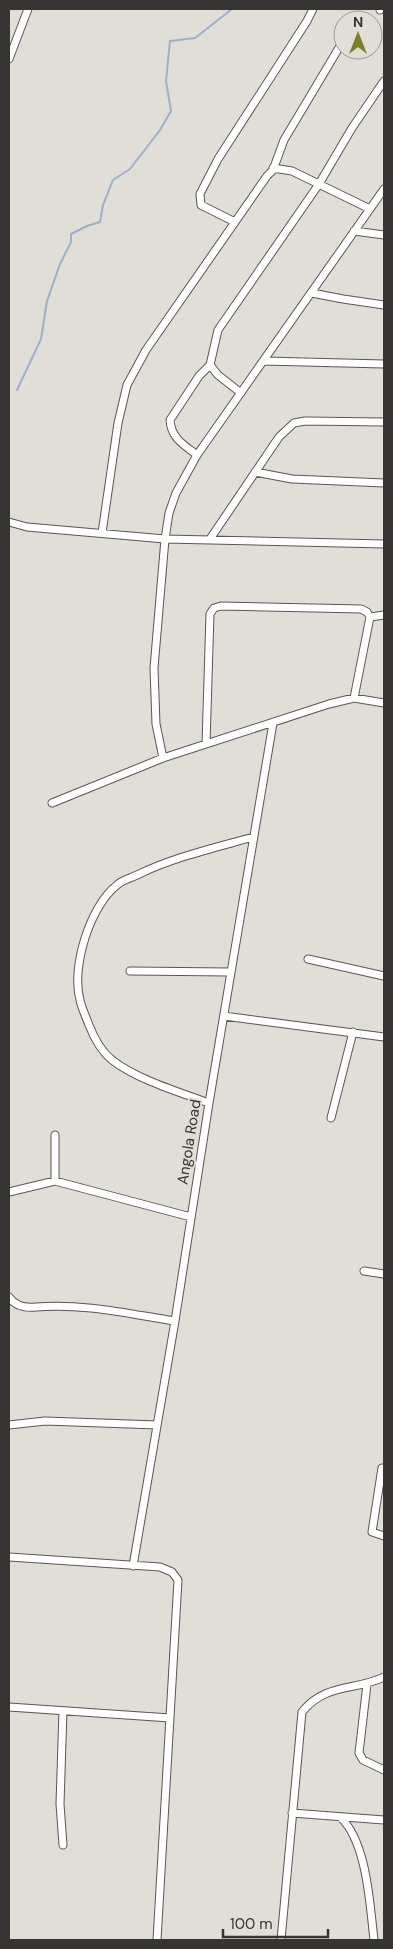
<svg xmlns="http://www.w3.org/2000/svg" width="393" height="1949" font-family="'DM Sans',sans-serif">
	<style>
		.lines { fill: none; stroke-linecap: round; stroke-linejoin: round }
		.stream { stroke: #9bb1ca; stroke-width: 2 }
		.minor-casing { stroke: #5a5752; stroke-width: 9 }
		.minor { stroke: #fff; stroke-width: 7 }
		.labels { text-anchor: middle; stroke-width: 4; stroke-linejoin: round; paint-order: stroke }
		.street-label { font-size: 15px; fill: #363533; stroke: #e1ded8 }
	</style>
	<rect width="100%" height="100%" fill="#e1ded8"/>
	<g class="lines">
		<path class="stream" d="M17,390L41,339L47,301L60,264L71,242V234L87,226L100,222L103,205L113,180L130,169L160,130L171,111L166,81L170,41L195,38L232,9"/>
		<g class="minor-casing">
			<path id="minor" d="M380,10L381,9
				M9,59L28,9
				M273,168L292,171L370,209
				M235,222L201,205L200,194L218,159L307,21L313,9
				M354,231L384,235
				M312,293L343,299L384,305
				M264,361L384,364
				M210,365L218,375L241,393
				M197,455C184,445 171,438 170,420L199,376L210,365L218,330L319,184L352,128L384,81
				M255,472L292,479L384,483
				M9,522L27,527L165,539L384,544
				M102,533L118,423L127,385L146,350L267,176L273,170L284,140L343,41
				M210,539L279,437L294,423L305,421L384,422
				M370,617L384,615
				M206,744L210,614L214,608L221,606L361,609L367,612L370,617L354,698
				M163,758L156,724L154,668L165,539L169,513L176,493L197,455L384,189
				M52,803L163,758L329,704L354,698L384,703
				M308,959L384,976
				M130,971L230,972
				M224,1016L384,1037
				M209,1103C179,1092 136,1079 112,1060C101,1051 94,1038 89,1025C86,1017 82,1009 80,1000C71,967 90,906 117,885C122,880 131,878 137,875C174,857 214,848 253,837
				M331,1118L353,1032
				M55,1181V1135
				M9,1192L55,1181L191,1217
				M364,1271L384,1274
				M9,1297C15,1306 26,1308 36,1307C83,1303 129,1314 175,1321
				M9,1425L45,1421L157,1425
				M382,1468L372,1532L384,1536
				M9,1557L160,1567L172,1572L178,1580L157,1940
				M133,1566L175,1321L209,1103L273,723
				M367,1684L359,1753L363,1760L384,1770
				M9,1707L170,1718
				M63,1711L60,1804L63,1845
				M292,1813L384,1820
				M340,1817C367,1841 370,1906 374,1940
				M281,1940L302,1712C325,1683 355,1691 384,1677"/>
		</g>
		<use href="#minor" class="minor"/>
	</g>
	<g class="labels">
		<g class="street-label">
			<text transform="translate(189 1142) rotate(-81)" y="5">Angola Road</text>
		</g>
	</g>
	<rect width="393" height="1949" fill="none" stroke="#363533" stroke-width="20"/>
	<g transform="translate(358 35)"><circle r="24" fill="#e1ded8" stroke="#9d9a96"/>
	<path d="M0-4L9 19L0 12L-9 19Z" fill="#7d7e27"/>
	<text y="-8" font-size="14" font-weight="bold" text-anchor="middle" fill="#363533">N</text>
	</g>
	<path d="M223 1929v8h105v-8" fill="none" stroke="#363533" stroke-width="2.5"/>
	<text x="230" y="1929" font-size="15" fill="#363533" stroke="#e1ded8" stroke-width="4" paint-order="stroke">100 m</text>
</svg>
